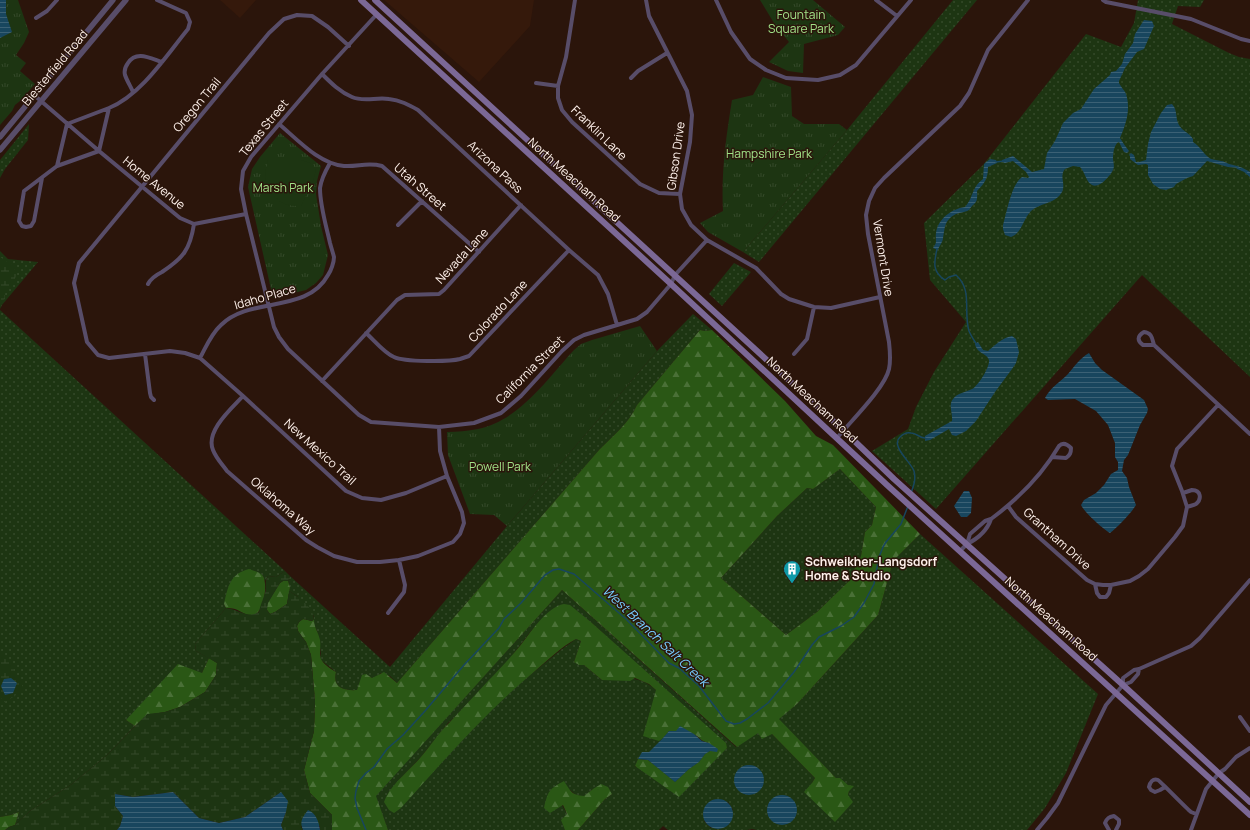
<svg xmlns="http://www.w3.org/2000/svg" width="1250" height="830" font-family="Manrope,sans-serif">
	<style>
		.built { fill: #35190b }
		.grass { fill: url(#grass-dots); fill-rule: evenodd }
		.forest { fill: url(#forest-firs); fill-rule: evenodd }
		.wetland { fill: url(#wetland-marsh) }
		.park { fill: url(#park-tufts) }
		.pitch { fill: #1d3512 }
		.water { fill: url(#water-rules) }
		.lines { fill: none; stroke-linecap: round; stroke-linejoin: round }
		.stream { stroke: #18465e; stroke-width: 1.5 }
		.minor { stroke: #584d69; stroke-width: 4 }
		.tertiary { stroke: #584d69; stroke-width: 5.5 }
		.secondary { stroke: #7b6896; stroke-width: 6 }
		.labels { text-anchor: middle; stroke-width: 3; stroke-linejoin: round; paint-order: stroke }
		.park-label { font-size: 12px; fill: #a0e187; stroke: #2b150b }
		.street-label { font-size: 12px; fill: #fff2ec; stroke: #2b150b }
		.poi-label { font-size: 12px; font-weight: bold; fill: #fff2ec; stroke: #2b150b; text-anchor: start }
		.water-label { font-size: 13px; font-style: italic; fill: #76ceff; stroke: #2b150b }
	</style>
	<defs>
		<pattern id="grass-dots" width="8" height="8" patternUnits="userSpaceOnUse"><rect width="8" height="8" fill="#1d3512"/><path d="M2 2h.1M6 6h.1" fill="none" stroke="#344929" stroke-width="1.8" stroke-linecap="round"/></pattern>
		<pattern id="forest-firs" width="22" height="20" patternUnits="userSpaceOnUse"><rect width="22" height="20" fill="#2a5715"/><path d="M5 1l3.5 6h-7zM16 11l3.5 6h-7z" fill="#4a7037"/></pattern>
		<pattern id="wetland-marsh" width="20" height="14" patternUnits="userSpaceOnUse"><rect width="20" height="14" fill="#1d3512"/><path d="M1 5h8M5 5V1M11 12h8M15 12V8" fill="none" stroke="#344929"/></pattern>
		<pattern id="park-tufts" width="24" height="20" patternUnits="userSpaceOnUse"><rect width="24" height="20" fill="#1d3512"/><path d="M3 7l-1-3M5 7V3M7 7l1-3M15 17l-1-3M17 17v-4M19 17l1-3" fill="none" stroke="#344929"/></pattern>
		<pattern id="water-rules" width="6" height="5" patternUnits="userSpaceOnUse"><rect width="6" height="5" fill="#18465e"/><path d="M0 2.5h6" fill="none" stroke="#3b6175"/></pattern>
	</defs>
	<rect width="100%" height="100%" fill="#2b150b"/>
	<path class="built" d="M220,0H256L240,18Z
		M384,0H534L530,26L479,82Z"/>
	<path class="grass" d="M953,0H977L759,262L743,252L847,130Z
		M1138,0H1204L1200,7L1178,6L1172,24L1229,53L1239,57L1250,59V377L1142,275L936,509L872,451L908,429L916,407L934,372L966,322L930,280L924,223L983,165L1086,34L1121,47L1134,23Z
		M29,124L28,140L5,169L0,178V160Z
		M0,251L8,259L38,262L2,305L0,309Z
		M734,263L751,272L722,306L709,294Z
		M0,310L285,571L276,577L268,576L265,581L263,576L224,604L226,608L195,644L196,651L209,658L202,673L126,720L135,726L107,755L72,784L30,811L15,825L19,812L11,815L0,817Z
		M693,314L712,330L705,331L700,330L637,405C629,423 613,436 599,450L397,683L390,676L381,673L375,678H372L369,676L362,679L357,690C344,691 332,687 336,672L322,661L320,658L321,653L317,631L314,625V616L297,596L289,591L290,587L288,581L290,576L390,667L507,526L657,351Z
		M840,469L876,507L872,525L865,532L861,556L848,582L817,612L786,635L721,578L777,516L807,488L813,489Z
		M920,534L1098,694L1066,773L1045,808L1027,830H757L752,829L747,830H668L663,826L659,830H578L605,799L612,794L593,789L584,797L576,795L570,790L562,805L567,814L565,830H388L375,796L562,590L736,747L758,732L772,734L815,778L812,783L848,795L849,791L848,785L836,778L778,719L797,704L878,615L893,561ZM546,615L592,623L727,748L635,767L638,759L694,734L656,690C638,674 625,679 602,680L584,665L574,662L581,641L576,639L562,649L519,684L495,706L458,744L400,779L421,757L448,723L457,715L507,662L531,631ZM728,802L733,810L711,828L704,821Z"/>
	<path class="forest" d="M700,330L705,331L712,330L785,401L816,436L833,445L920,534L893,561L878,615L797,704L779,719L836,778H840L848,785L854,786L849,791L848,795L853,802L835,822L804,792L812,783L815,778L772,734L762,739L758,733L737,747L562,590L376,796L388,830H332V815L310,793L304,770L314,731L315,701L311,655L306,642L298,631L297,626L299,622L303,619L312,621L314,619C314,628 318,631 320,640C321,645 319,656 321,659C323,664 331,669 336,672C332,687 344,691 357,690L362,675L366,674L372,678L384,672L397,683L599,450C613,436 629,423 637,405ZM840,469L876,507L872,525L865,532L861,556L848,582L817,612L786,635L721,578L777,516L807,488L813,489Z
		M249,569C254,571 260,572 263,576C268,584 264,614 253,615C246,616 241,611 235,609C232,608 229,608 226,608L224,604C228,586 230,574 249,569Z
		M283,581H288L290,587L287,604L275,612L270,614L267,610V603L280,583Z
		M564,604L570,605L592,623L726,743L727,748L679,797L635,766L638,759L648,760L675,782L689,769L699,762L705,754L710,751L709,743C700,741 701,738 695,735C688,731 676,731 669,731L663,738L659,741L643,736L656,690L649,684L635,678L630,681L602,680L584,665H579L574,662L581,641L576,639C561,647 548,660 535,671C486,712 444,760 401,808L394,813L389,810L384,802C389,786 409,771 420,758C430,747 438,733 449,723C462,709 475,695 488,681C499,670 509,659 519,647C530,634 546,607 564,604Z
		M209,658L217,663L216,675L205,692L180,707L165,712L147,715L135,726L126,720L178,664L202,673Z
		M564,781C570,790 571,795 584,796L593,789L601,784L608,787L612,794L605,799L578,830H565L561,820L567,814L563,805L550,813L544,808C548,791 549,789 564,781Z
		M19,812L15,825L9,827L5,830H0V817L11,815Z"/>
	<path class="wetland" d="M0,257C8,262 14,265 17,274C14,283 3,289 5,299L0,302Z
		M285,571L290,576L288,581H283L280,583L268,603L267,610L270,614L275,612L287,604L289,591C298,596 314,608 314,619L312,621L303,619L299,622L297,626L298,631L306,642L311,655L315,701L314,731L304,770L310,793L332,815V830H320V826H301L303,830H283L281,825L286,812L281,792L245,817L219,823L199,818L173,792L133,797L115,794V806L123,816L120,826L117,830H5L9,827L15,825L30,811L72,784L107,755L147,714L165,712L180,707L205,692L216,675L217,663L196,651L195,644L226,608C237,609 248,619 259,612C260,606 262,602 264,596C268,589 263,584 268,576L276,577Z
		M0,654L10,663L23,687L15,696L3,703L0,695Z"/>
	<path class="park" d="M0,0H18L29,32L24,43L16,55L26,63L20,71L35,84L20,101L15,105L12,111L0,125Z
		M760,0H813L845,27L838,35L804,44L803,73L788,71L769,62L789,42L774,23Z
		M763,77L791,87L792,116L804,124H839L847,130L743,252L708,232L700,223L723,211C721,173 726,137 732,100L753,95Z
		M280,133L321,166L317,181L316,194L321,226L328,255L323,275L316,283L306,290L273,298L248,187L252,169L260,157Z
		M640,326L657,351L507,526L494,515L470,514L448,455L447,432C457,432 468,431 478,429C520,420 547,379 574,350L581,344L592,340Z"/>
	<path class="pitch" d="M268,160H301L310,163L316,170L313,181L301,206C284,207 279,201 267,190L265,173Z"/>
	<path class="water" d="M0,0H6V14L12,32L0,38Z
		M1144,20L1152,21L1154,26L1144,49L1137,52L1125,68L1119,81V83C1121,87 1125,91 1126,94C1131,109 1126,124 1120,138C1123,143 1126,147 1129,151L1127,153L1124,152L1119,142L1117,143C1114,147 1113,152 1113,158C1113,162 1115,166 1113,170C1110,176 1099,189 1092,185C1086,182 1085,172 1080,167L1073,166L1065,169C1059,176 1066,184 1062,192C1055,204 1042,202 1031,211C1023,219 1022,233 1011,237L1005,235L1003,229V225C1007,212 1011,185 1022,177L1028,178L1029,177L1026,172L1013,161L1005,163L1002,162V160L1013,156L1032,172L1044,169L1047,153L1055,141L1063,123L1073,113L1081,109L1094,89L1110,75L1111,72L1116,71L1122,64L1125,54L1133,43L1135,34Z
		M1172,104C1178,110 1175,119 1179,125C1182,131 1190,133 1193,139V142C1200,146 1204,155 1211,159C1214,160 1218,160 1221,161C1224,161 1226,163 1229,164C1238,166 1242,167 1250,172V177L1244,171L1240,168L1228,167L1207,161L1193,176L1187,178L1176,184L1174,187L1166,190L1160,189L1153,184L1148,175V165L1146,164L1138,165L1130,159V156L1129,155L1131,153L1134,155L1136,162H1139L1146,160L1148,144L1151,132L1161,113L1167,105Z
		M990,159L996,160L997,163L988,167C988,178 985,183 977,191C978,205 975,201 969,210C964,213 960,212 956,214C944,220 945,228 943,238C943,242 939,246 938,250L933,248C938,241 935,241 936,233C938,219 951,209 965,207C974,197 971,188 983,179L984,164Z
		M1012,336L1016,339L1019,352L1016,363L1012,369L995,392L976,421L966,431L956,436L952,435L949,429L930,440L925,441V436L952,421C953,414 948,405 953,399C957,393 966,392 972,389C978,386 990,367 989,360C987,353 977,354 975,344L978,342L983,350L988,351C995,345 1002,338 1012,336Z
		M1089,353L1095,363L1102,370L1144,400L1148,409L1147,413L1140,425L1128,455L1124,460L1122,471L1127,478L1129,487L1136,505C1132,512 1117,528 1110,533C1103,529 1084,512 1081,505L1084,500L1096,493L1104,485L1111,474L1118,470V462L1115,457V443L1108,425L1096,411L1075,399L1048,400L1045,398C1050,388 1060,382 1068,374C1074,367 1080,358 1089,353Z
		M964,491H969L972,498L971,513L967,517H961L954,506Z
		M11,678L17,683L13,693L5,695L1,686L4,679Z
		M680,726L694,734L702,741L709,743L718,749L717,752L710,751L705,754L699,762L689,769L675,782L648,760L638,759L642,752H649L663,738L669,731H676Z
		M734 780a15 15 0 1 1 30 0a15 15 0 1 1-30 0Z
		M173,792L199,818L219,823L245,817L281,792L288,801L286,812L281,825L283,830H117L120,826L123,816L115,806V794L133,797Z
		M767 810a15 15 0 1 1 30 0a15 15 0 1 1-30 0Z
		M703 814a15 15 0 1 1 30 0a15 15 0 1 1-30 0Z
		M308,810C316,813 319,822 320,830H303C299,821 303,817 308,810Z"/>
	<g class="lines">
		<path class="stream" d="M996,162L1004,161
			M1237,168L1244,171L1250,176
			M937,249C934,262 932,272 945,280L949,277L956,275C973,290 963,311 969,331C971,336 974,340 977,345
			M911,493C914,485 916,479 914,471C911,462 890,446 900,437C903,434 907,432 911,433C917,433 919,438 925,438
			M366,830L357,808L355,798L356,791L359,781L366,773L374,767L387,749L403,735L425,711L464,665L499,628L504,619L521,603L545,575L553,570L559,569L574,574L626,619L669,663L679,668L699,686L726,721L734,724L740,723L747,719L768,703L794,672L812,645L819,637L841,626L854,617L864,603L874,584L879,557L883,547L886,542L901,524L908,506"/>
		<path class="minor" d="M575,0L566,57L558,86V98L562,110L572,122L640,184L659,193L680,194
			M646,0L649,16L687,91L692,115L690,142L680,194L682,209L691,225L707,240L756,268L781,294L789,299L814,307L831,308L880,297
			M716,0L731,32L750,59L766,70L786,78L818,80L840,75L856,65L911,0
			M876,0L897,16
			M1103,0L1106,2L1191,19L1241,39L1250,41
			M377,14L322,74L251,157L243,171L241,189L246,214L274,327L279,337L288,349L359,415L371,422L439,427L474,423L501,413L521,396L562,351L574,340L584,335L637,319L647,312L671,284L675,275L707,240
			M36,18L47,11L57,0
			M349,46L328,27L312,16L297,15L284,19L269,33L79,263L74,283L87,342L98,355L109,358L170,351L185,353L200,358L243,396L346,491L362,498L381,500L406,493L447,476
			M322,74C331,83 340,92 352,97C363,102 377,97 389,99C400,100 409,105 418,110L569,250L598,275L608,294L617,325
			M631,78L638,71L667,53
			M536,83L558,86
			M133,92C131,87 127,81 125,75C124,71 125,67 128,63C136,50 150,58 162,62
			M34,95L99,151L180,218L194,224L246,214
			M67,124L57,166L99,151
			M67,124L109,108
			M279,124C297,139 319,164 344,166C358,167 367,162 382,166L479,252
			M99,151L109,108C141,95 166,56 188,29L190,22L186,13L157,0
			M42,178L34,221L31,226L26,227L22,226L19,221L24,191L57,166
			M398,225L422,201
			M148,284C151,278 156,275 162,272C183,258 190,250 194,224
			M366,333C374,340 384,353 394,357C404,362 449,362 460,359C463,358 466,357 469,356L569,250
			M1154,345H1143C1137,341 1137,336 1144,332C1152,333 1152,338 1154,345L1250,434
			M145,354L150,393L151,397L154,400
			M794,354L807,339L814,307
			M200,358C206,347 211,334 221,325C250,296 307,314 328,275C331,271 334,262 334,257C333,253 331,247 330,243C326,225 320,206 320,188C321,180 326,170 330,163
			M322,381L397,300L405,295L439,294L444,290L521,205
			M243,396C232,408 205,431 213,450C216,458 222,464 227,471L306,540L317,547L334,556L357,562H380L399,560L418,556L453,542L460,534L464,523L462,512L447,476L440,451L439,427
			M837,438C850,422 885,388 889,369C891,360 890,351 889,342L868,234L866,215L869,201L875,188L884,178L960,106L969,93L988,50L1028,0
			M1183,493C1186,492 1189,491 1192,490C1201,490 1202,499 1196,504C1194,505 1190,506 1187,507
			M1008,506L1016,517L1087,580L1095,584L1103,585H1111L1130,581L1139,576L1148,569L1175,537L1183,526L1187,507L1182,491L1172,466L1177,449L1218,405
			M991,519C1018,499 1042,475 1059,446C1063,442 1067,444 1071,448C1071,453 1070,455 1066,458L1052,457
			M960,551L967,544L970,534L985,521L991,519C987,531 977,539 967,544
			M1095,584L1097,593L1100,597H1106L1109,593L1111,585
			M388,613L404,592L405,585L399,560
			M1123,685V678L1134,670L1139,669L1191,646L1200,638L1250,580
			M1240,717L1250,731
			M1165,787L1160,790L1155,792L1151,790L1149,787C1150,782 1153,778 1158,780C1160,781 1186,808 1191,812L1196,814
			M1037,830L1047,818L1058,803L1106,705L1123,685L1131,682L1138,674L1139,669
			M1109,830L1105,823C1107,818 1109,817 1114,816L1119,820V824L1116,830
			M1191,830L1206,789L1219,773L1225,769L1236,757L1250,748"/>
		<path class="tertiary" d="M0,137L113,0
			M0,150L126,0"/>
		<path class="secondary" d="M361,0L671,284L887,485L1250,815
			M375,0L843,430L894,479L1123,685L1250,802"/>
	</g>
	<defs>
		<g id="building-pin" transform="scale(0.9)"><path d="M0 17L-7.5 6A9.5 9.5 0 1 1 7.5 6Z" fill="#0f9aa8" stroke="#2b150b"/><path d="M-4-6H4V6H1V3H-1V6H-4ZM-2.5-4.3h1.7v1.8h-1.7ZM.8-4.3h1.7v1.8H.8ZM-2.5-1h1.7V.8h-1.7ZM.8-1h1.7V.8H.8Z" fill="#fff"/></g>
	</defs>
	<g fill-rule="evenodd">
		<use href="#building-pin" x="792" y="569"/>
	</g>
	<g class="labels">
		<g class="park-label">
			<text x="801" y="19">Fountain<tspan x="801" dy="14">Square Park</tspan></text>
			<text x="769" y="158">Hampshire Park</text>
			<text x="283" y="192">Marsh Park</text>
			<text x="500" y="471">Powell Park</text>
		</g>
		<g class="street-label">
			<text transform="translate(55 68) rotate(-50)" y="4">Biesterfield Road</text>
			<text transform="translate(197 105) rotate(-50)" y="4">Oregon Trail</text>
			<text transform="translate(264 128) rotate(-51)" y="4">Texas Street</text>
			<text transform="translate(599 133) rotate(44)" y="4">Franklin Lane</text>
			<text transform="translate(676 156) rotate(-82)" y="4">Gibson Drive</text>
			<text transform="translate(495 167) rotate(43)" y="4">Arizona Pass</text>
			<text transform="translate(574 180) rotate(42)" y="4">North Meacham Road</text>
			<text transform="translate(154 183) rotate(39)" y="4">Home Avenue</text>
			<text transform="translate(420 187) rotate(41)" y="4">Utah Street</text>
			<text transform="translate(462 256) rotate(-47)" y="4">Nevada Lane</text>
			<text transform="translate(883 258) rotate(81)" y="4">Vermont Drive</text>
			<text transform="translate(265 297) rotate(-16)" y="4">Idaho Place</text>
			<text transform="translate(498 311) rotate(-47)" y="4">Colorado Lane</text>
			<text transform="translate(530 370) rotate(-45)" y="4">California Street</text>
			<text transform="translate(812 400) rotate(43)" y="4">North Meacham Road</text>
			<text transform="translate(320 452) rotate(42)" y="4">New Mexico Trail</text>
			<text transform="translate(283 506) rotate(41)" y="4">Oklahoma Way</text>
			<text transform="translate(1057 539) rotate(42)" y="4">Grantham Drive</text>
			<text transform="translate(1051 619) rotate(42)" y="4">North Meacham Road</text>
		</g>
		<g class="poi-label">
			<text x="805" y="566">Schweikher-Langsdorf<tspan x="805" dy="14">Home &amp; Studio</tspan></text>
		</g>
		<g class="water-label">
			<text transform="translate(656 636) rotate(43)" y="5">West Branch Salt Creek</text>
		</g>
	</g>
</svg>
